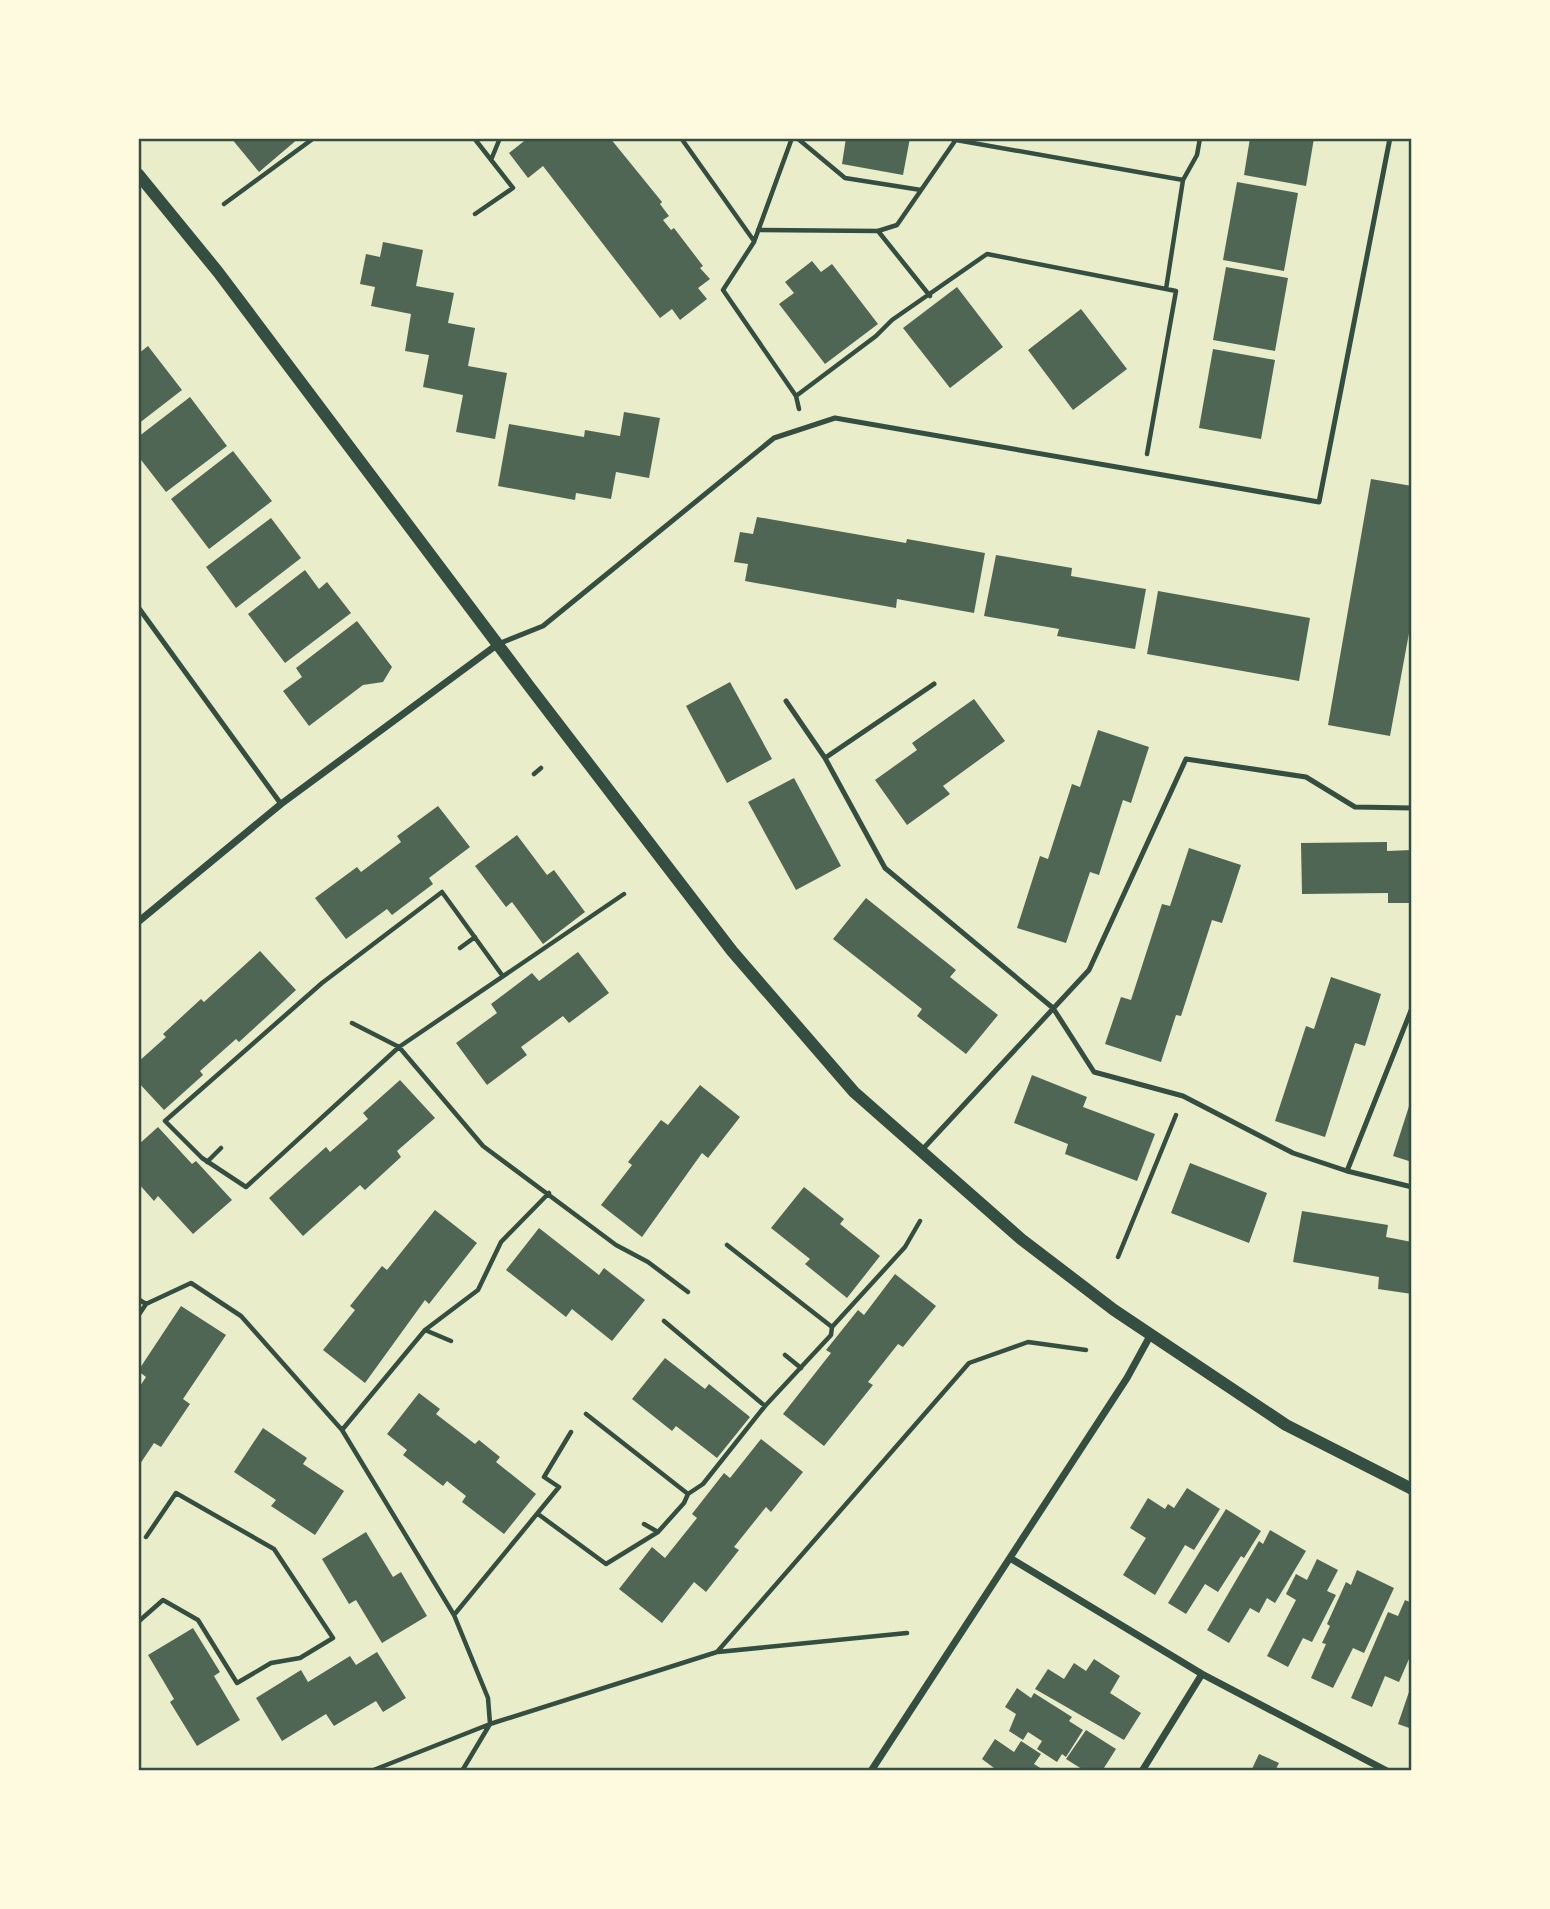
<svg xmlns="http://www.w3.org/2000/svg" width="1550" height="1909" font-family="'Exo 2',sans-serif">
	<style>
		.building { fill: #4f6655 }
		.lines { fill: none; stroke-linecap: round; stroke-linejoin: round }
		.path { stroke: #344e41; stroke-width: 4.5 }
		.service { stroke: #344e41; stroke-width: 5 }
		.minor { stroke: #344e41; stroke-width: 7 }
		.tertiary { stroke: #344e41; stroke-width: 12 }
		.neatline { fill: none; stroke: #344e41; stroke-width: 2.5 }
	</style>
	<rect width="100%" height="100%" fill="#e9edc9"/>
	<path class="building" d="M231,138H299L259,172Z
		M528,138H610L662,202L660,204L669,216L663,220L671,230L674,228L703,266L700,268L710,279L698,288L707,299L680,320L672,309L660,318L543,166L528,178L509,153Z
		M846,138H910L903,175L842,164Z
		M1250,138H1314L1306,186L1244,175Z
		M1237,182L1298,193L1284,271L1223,260Z
		M383,242L423,250L416,286L454,293L448,323L475,328L468,366L507,373L495,439L456,432L463,395L423,387L429,355L405,351L411,314L371,306L375,287L360,284L366,254L380,257Z
		M812,261L821,272L832,264L878,324L825,364L779,304L794,293L785,282Z
		M1226,267L1288,278L1275,351L1213,340Z
		M957,287L1003,347L950,388L903,328Z
		M1081,309L1127,369L1073,410L1028,350Z
		M148,346L182,390L138,424V354Z
		M1213,349L1275,360L1261,439L1199,428Z
		M190,397L227,446L166,492L138,456V437Z
		M624,412L660,418L649,478L616,472L611,499L576,493L575,500L498,486L509,424L584,437L585,430L620,436Z
		M233,451L272,501L209,549L171,499Z
		M1371,479L1412,486V617L1390,736L1328,725Z
		M757,517L906,543L907,539L985,553L974,613L897,599L896,608L745,581L748,564L734,562L740,532L753,534Z
		M271,518L301,558L236,608L206,567Z
		M996,555L1072,568L1071,576L1146,589L1135,649L1057,636L1059,629L984,616Z
		M305,570L319,589L327,582L351,613L285,663L248,614Z
		M1158,591L1310,618L1299,681L1147,654Z
		M357,621L392,667L383,682L363,685L309,726L283,691L302,677L296,668Z
		M730,682L772,759L727,783L686,706Z
		M974,699L1005,741L943,786L950,794L907,825L875,780L917,750L912,743Z
		M1098,730L1149,747L1131,803L1123,800L1099,875L1090,872L1066,943L1017,928L1040,856L1048,859L1072,784L1080,787Z
		M794,778L841,866L796,890L748,802Z
		M438,806L470,847L429,878L433,884L392,915L387,909L346,939L315,898L357,867L361,872L401,842L397,836Z
		M517,835L547,875L554,870L585,912L543,944L512,902L506,907L475,866Z
		M1387,842V851L1412,850V903H1388V893L1302,894L1301,843Z
		M1189,848L1241,865L1222,923L1212,920L1181,1016L1176,1015L1161,1062L1105,1044L1121,997L1131,1000L1162,904L1170,906Z
		M866,898L956,970L950,977L998,1015L966,1054L917,1016L922,1009L833,939Z
		M260,951L296,990L239,1042L236,1039L200,1071L203,1075L164,1110L138,1082V1062L166,1037L163,1034L201,999L204,1002Z
		M578,952L609,993L569,1023L563,1016L521,1047L527,1055L487,1085L456,1043L497,1013L491,1004L532,973L539,981Z
		M1331,977L1381,994L1365,1046L1355,1043L1325,1137L1275,1121L1306,1026L1314,1029Z
		M1032,1075L1087,1097L1083,1107L1155,1134L1137,1181L1065,1154L1068,1144L1014,1123Z
		M400,1080L435,1118L397,1151L401,1157L365,1190L360,1185L303,1236L269,1198L326,1147L330,1152L368,1119L363,1113Z
		M700,1085L740,1117L708,1158L702,1153L642,1237L601,1205L632,1165L628,1162L661,1120L668,1125Z
		M1411,1100H1412V1162L1393,1156Z
		M158,1127L192,1164L196,1161L232,1200L193,1234L158,1196L154,1201L138,1183V1145Z
		M1190,1163L1267,1193L1249,1243L1171,1213Z
		M804,1187L844,1219L840,1224L880,1256L847,1298L805,1264L810,1259L771,1228Z
		M435,1210L477,1243L429,1304L425,1300L365,1383L323,1350L355,1310L350,1306L382,1266L387,1270Z
		M1302,1211L1388,1225L1386,1237L1412,1242V1294L1378,1289L1379,1277L1293,1262Z
		M539,1228L599,1275L604,1268L645,1300L612,1341L572,1309L566,1317L506,1270Z
		M895,1274L936,1306L903,1347L898,1344L868,1382L873,1385L824,1446L783,1414L831,1353L826,1350L858,1310L864,1315Z
		M181,1306L226,1335L183,1399L190,1404L161,1447L154,1443L138,1467V1389L146,1377L138,1371Z
		M665,1358L705,1389L709,1384L750,1417L717,1458L676,1426L672,1431L632,1399Z
		M419,1393L440,1409L436,1414L475,1444L479,1440L500,1457L496,1462L536,1494L504,1534L462,1502L466,1496L447,1481L443,1486L403,1455L407,1450L387,1434Z
		M263,1428L307,1458L303,1464L344,1491L315,1535L271,1506L276,1500L234,1472Z
		M761,1439L803,1472L771,1512L766,1507L734,1547L739,1550L706,1592L694,1582L662,1623L619,1589L652,1547L665,1558L697,1518L692,1514L724,1473L730,1478Z
		M1187,1488L1220,1509L1194,1550L1185,1545L1155,1595L1123,1575L1146,1538L1130,1528L1148,1498L1165,1509L1168,1504L1174,1508Z
		M1226,1509L1261,1531L1244,1558L1241,1556L1218,1592L1205,1584L1186,1614L1168,1603Z
		M1270,1530L1306,1551L1275,1603L1267,1598L1259,1613L1250,1608L1229,1643L1207,1630L1259,1541L1263,1544Z
		M366,1532L393,1577L401,1572L427,1616L382,1643L356,1600L349,1604L322,1559Z
		M1317,1559L1338,1570L1327,1591L1336,1595L1312,1642L1303,1638L1288,1667L1267,1656L1296,1600L1286,1594L1296,1574L1307,1580Z
		M1357,1570L1394,1588L1364,1653L1353,1648L1333,1688L1311,1678L1326,1644L1322,1643L1330,1626L1327,1624L1346,1582L1351,1585Z
		M1405,1600L1412,1603V1652L1399,1682L1385,1676L1372,1707L1351,1698L1388,1612L1398,1616Z
		M193,1628L220,1672L214,1676L240,1720L197,1746L170,1702L174,1699L148,1655Z
		M377,1652L406,1698L383,1712L376,1701L334,1726L326,1714L282,1741L256,1698L301,1670L308,1682L350,1656L356,1665Z
		M1094,1659L1120,1676L1110,1693L1141,1713L1124,1740L1035,1689L1048,1669L1064,1679L1074,1663L1086,1671Z
		M1411,1686H1412V1729L1398,1724Z
		M1017,1688L1031,1698L1034,1693L1072,1717L1069,1721L1083,1730L1066,1757L1062,1754L1057,1762L1037,1749L1042,1741L1028,1732L1023,1740L1009,1731L1016,1714L1005,1707Z
		M1086,1730L1116,1749L1102,1771H1085L1066,1759Z
		M995,1739L1014,1752L1021,1741L1041,1754L1034,1764L1045,1771H998L982,1759Z
		M1259,1754L1279,1763L1275,1771H1251Z"/>
	<g class="lines">
		<path class="path" d="M474,138L513,188L475,214
			M681,138L754,241
			M792,138L754,242L723,290L796,396L799,409
			M797,138L845,178L921,190
			M956,140L1183,180
			M491,160L500,138
			M224,204L314,138
			M758,230L878,231L897,225L957,138
			M878,231L930,296
			M796,396L876,336L892,320L987,254L1166,289
			M1147,454L1176,291L1166,289L1183,180L1197,155L1200,138
			M534,774L541,768
			M460,948L475,937
			M502,975L442,892L322,983L165,1121L202,1158L246,1187L399,1047L624,894
			M352,1023L399,1047L483,1146L616,1245L648,1262L688,1292
			M207,1162L221,1148
			M727,1245L832,1327
			M1118,1257L1176,1115
			M138,1299L146,1304
			M138,1316L146,1304L191,1283L241,1316L342,1430L454,1615L488,1698L490,1724L462,1771
			M664,1321L765,1406
			M425,1330L451,1341
			M785,1355L801,1368
			M586,1414L688,1494
			M342,1430L425,1330L478,1290L501,1242L549,1193
			M538,1514L606,1564L658,1532L684,1503L688,1494L703,1484L765,1406L831,1335L832,1327L905,1247L920,1221
			M644,1524L658,1532
			M454,1615L559,1487L544,1477L571,1432
			M138,1622L163,1600L198,1620L237,1683L271,1663L300,1658L333,1638L274,1549L176,1493L146,1537
			M718,1652L907,1633
			M371,1771L490,1724L717,1652L969,1363L1028,1342L1086,1350"/>
		<path class="service" d="M138,607L281,804
			M498,644L543,626L774,438L835,418L1319,502L1390,138
			M786,701L825,758L885,868L1053,1008L1094,1072L1183,1096L1293,1153L1347,1171L1412,1187
			M825,758L934,684
			M921,1151L1089,970L1186,759L1306,777L1355,807L1412,808
			M1347,1171L1412,1008"/>
		<path class="minor" d="M138,922L281,804L498,644
			M1010,1558L1202,1674L1387,1771
			M871,1771L1127,1378L1150,1336
			M1142,1771L1202,1674"/>
		<path class="tertiary" d="M138,174L218,272L529,686L732,951L854,1092L1021,1239L1114,1310L1286,1425L1412,1489"/>
	</g>
	<rect width="1550" height="1909" fill="none" stroke="#fefae0" stroke-width="280"/>
	<rect x="140" y="140" width="1270" height="1629" class="neatline"/>
</svg>
